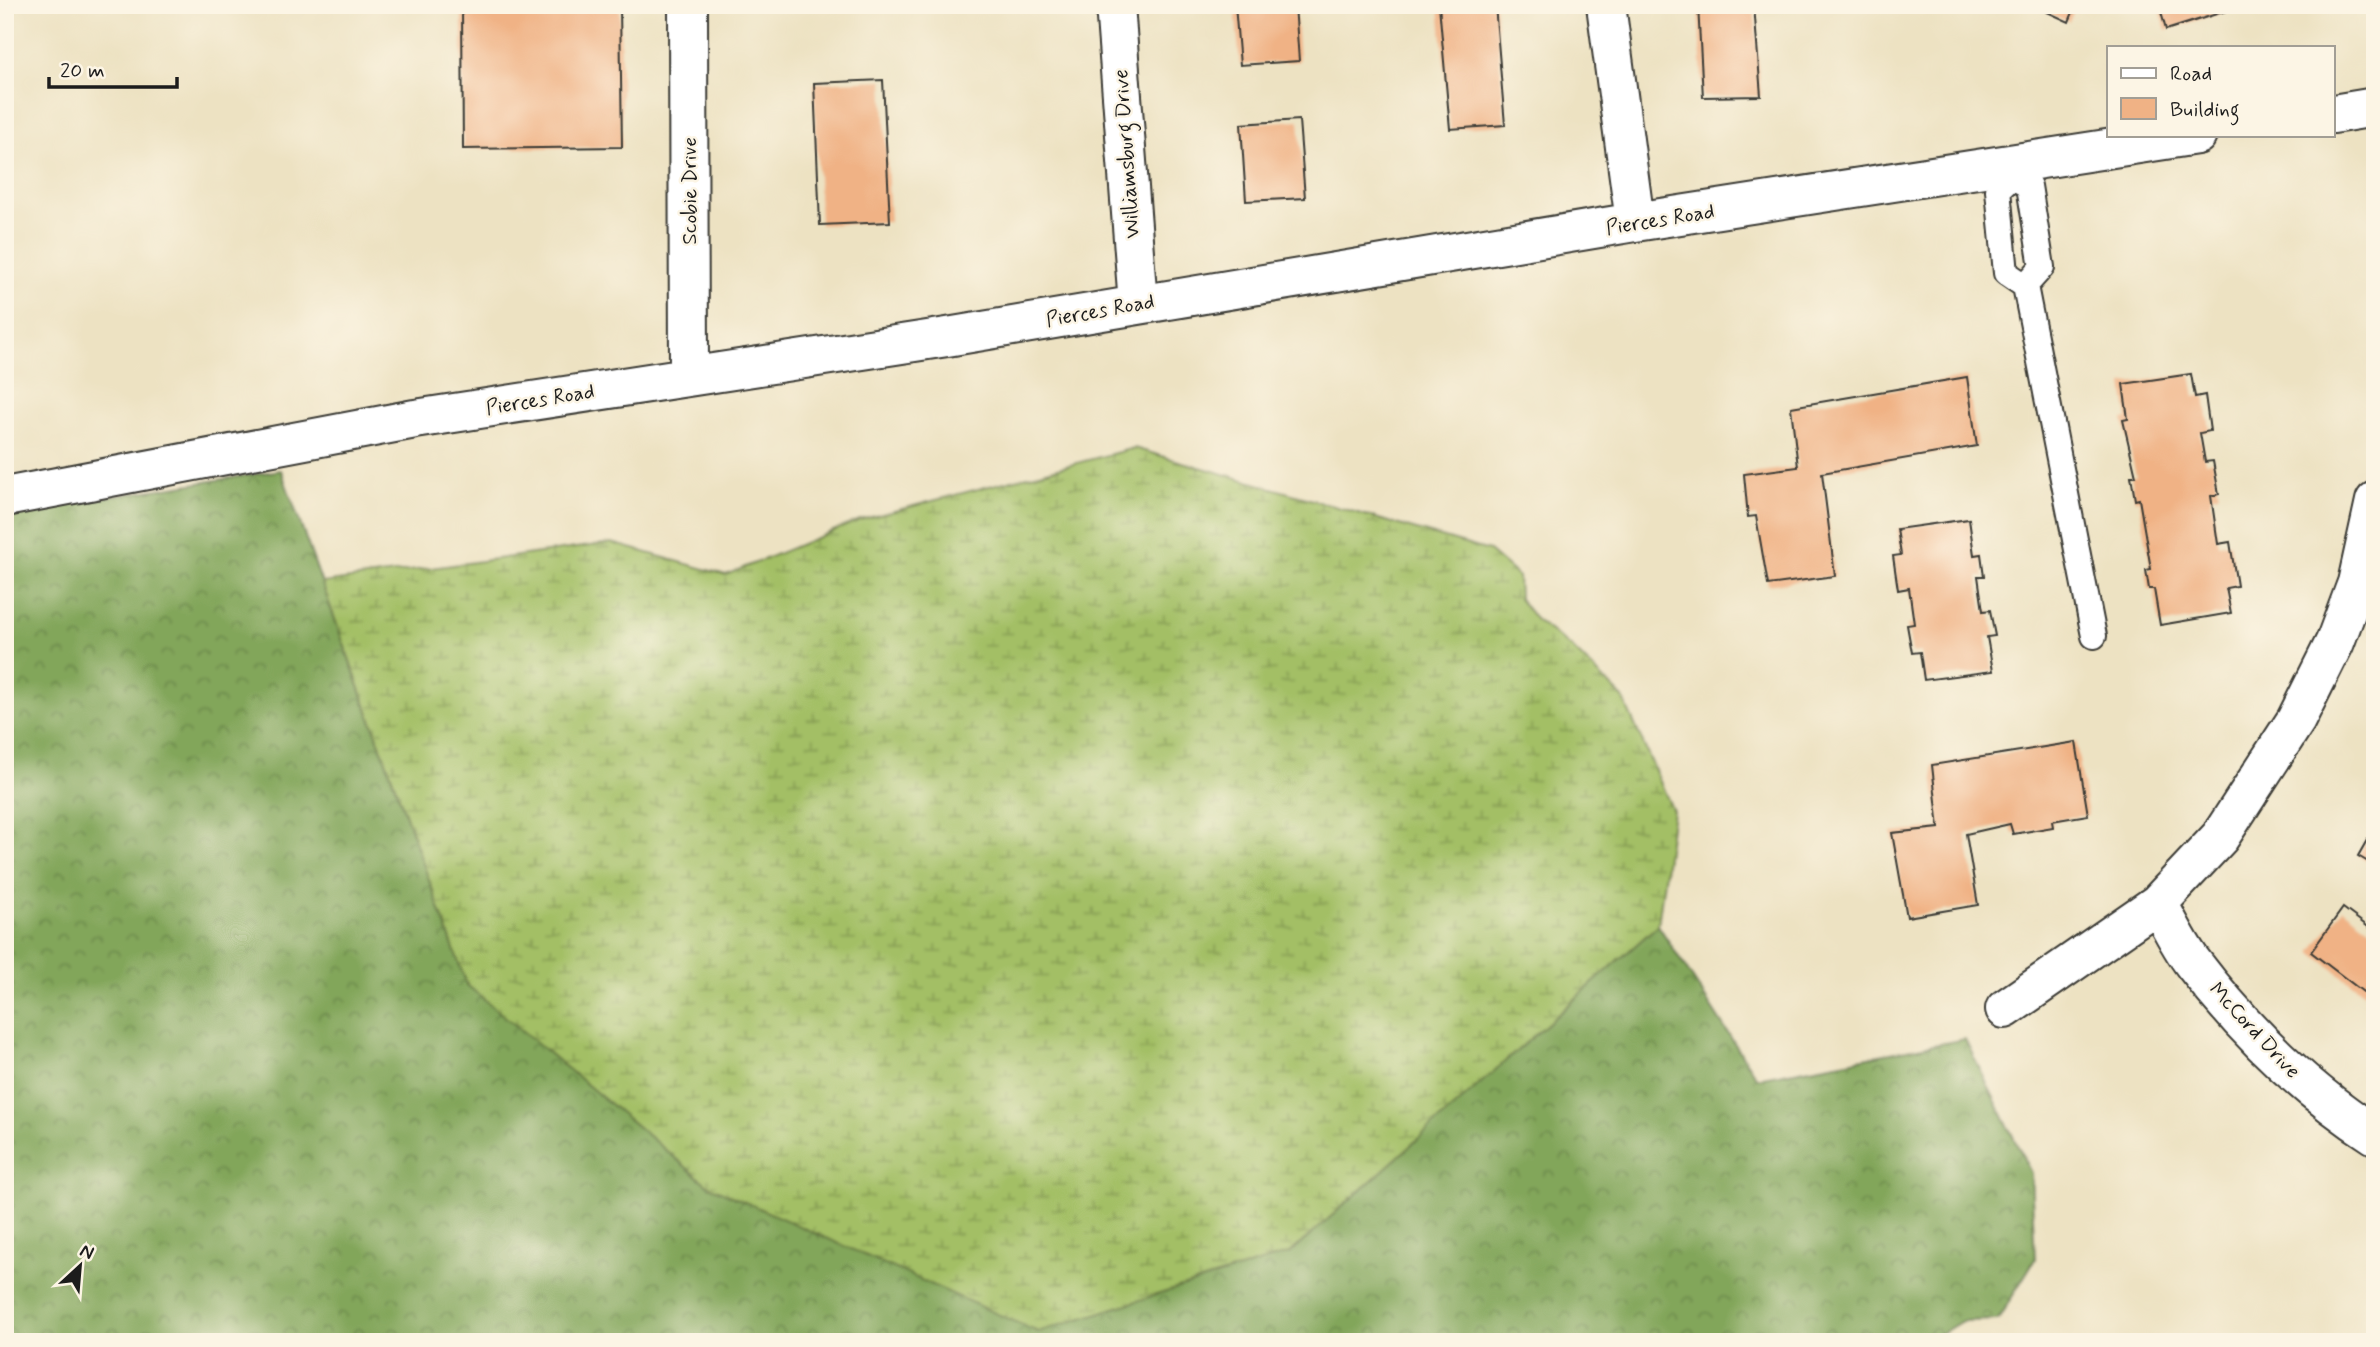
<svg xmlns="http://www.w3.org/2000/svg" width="2380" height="1347" font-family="Mynerve,sans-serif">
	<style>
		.forest { fill: url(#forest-crowns); stroke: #4f613b; stroke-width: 2 }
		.wetland { fill: url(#wetland-marsh); stroke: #606e40; stroke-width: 2 }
		.building { fill: #f0b285 }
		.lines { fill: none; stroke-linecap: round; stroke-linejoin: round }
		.service-casing { stroke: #3b3a35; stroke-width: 28 }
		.minor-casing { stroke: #3b3a35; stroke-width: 42 }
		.service { stroke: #fff; stroke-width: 24 }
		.minor { stroke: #fff; stroke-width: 38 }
		.labels { text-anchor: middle; stroke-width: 5; stroke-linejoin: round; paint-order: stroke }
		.street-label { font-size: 21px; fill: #1c1c1c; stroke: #fcf5e5 }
	</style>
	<defs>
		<pattern id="forest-crowns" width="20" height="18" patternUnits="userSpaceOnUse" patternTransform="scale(1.75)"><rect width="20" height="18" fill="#82a65a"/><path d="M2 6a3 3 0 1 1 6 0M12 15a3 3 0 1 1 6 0" fill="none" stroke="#6a864a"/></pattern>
		<pattern id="wetland-marsh" width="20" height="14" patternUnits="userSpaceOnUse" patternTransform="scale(1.75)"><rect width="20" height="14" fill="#a3bf65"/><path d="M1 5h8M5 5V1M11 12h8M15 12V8" fill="none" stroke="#849a52"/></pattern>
	</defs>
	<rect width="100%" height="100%" fill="#fcf5e5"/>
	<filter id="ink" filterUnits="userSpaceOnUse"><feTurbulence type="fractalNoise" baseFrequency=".0143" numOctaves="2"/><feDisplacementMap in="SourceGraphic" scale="14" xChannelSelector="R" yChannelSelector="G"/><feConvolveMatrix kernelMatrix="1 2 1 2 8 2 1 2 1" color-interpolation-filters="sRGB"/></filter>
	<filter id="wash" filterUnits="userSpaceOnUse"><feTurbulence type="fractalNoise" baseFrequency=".00686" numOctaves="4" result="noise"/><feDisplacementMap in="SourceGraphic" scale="28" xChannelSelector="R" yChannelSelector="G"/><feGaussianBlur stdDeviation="1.57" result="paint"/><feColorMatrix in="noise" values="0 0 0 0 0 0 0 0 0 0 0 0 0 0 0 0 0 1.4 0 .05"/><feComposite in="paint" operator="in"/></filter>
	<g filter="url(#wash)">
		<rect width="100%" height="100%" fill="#ede2c2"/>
		<path class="forest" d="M281,470L467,985L709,1186L1290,1253L1658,925L1757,1078L1965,1039L2031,1173L2035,1259L1998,1320L1962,1321L1927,1342H5V513Z"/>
		<path class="wetland" d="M1134,448L1489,551L1518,576L1519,599L1536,620L1571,647L1623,698L1673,811L1658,925L1290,1253L1038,1332L709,1186L467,985L322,583L612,543L726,575L860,520Z"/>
		<g id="blocks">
			<path class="building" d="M462,5H620L622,147L463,149Z
				M1235,5H1295L1299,61L1240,65Z
				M1439,5H1495L1505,125L1450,129Z
				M1698,5H1754L1761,96L1703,97Z
				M2032,5H2076L2069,22Z
				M2159,5H2242V6L2166,30Z
				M883,80L890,222L820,225L814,83Z
				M1299,120L1305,198L1246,201L1241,124Z
				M2191,374L2195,397L2205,395L2210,431L2200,433L2205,462L2213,461L2219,494L2211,496L2218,544L2230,542L2237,586L2226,588L2231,613L2160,625L2154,589H2149L2146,570L2151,569L2139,499L2135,500L2131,476H2136L2123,420L2128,419L2123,384Z
				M1967,377L1977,446L1822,473L1835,576L1768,585L1756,516L1748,517L1744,474L1798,467L1791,407Z
				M1969,519L1974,555L1981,554L1984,576H1978L1983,611L1990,610L1995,636L1987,637L1993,671L1924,680L1920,652L1912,653L1907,625L1914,624L1909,588L1898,590L1893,556L1901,555L1897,529Z
				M2076,742L2088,815L2052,821L2053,827L2013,834L2010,824L1966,834L1978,905L1907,917L1892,833L1939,828L1932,765Z
				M2375,826V866L2358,856Z
				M2343,908L2375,932V1001L2311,952Z"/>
		</g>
	</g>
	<g filter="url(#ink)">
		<use href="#blocks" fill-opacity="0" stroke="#3b3a35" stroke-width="2"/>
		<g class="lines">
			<g class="service-casing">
				<path id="service" d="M2012,163V177L1998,190L2006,273L2025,286L2042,267L2029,186L2012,177
					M2025,286L2094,636"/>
			</g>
			<g class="minor-casing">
				<path id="minor" d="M688,5L689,376
					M1115,5L1138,304
					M1606,5L1635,222
					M2333,114L2375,107
					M5,497L415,419L947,337L1635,222L2197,135
					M2158,903C2169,923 2179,945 2193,963C2244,1030 2304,1089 2375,1135
					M2005,1009L2158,903L2220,837L2296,720L2335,642L2357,583L2375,501"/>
			</g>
			<use href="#service" class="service"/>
			<use href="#minor" class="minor"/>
		</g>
	</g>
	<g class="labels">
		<g class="street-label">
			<text transform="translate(1126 154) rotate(-94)" y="7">Williamsburg Drive</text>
			<text transform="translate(689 191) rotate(-90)" y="7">Scobie Drive</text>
			<text transform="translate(1660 219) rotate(-9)" y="7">Pierces Road</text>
			<text transform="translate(1100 310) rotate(-10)" y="7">Pierces Road</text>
			<text transform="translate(540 399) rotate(-9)" y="7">Pierces Road</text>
			<text transform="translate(2255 1030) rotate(47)" y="7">McCord Drive</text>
		</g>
	</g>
	<rect width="2380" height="1347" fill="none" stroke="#fcf5e5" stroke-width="28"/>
	<rect x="2107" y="46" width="228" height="91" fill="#fcf5e5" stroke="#a29e95" stroke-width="2"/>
	<rect x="2121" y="68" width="35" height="10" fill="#ffffff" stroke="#a29e95" stroke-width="2"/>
	<text x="2170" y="80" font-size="21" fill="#1c1c1c">Road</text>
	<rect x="2121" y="98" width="35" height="21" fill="#f0b285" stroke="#a29e95" stroke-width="2"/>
	<text x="2170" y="116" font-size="21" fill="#1c1c1c">Building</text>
	<g transform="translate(80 1266) rotate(26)" stroke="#fcf5e5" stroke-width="5" paint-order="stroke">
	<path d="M0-5L12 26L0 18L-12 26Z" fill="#1c1c1c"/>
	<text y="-10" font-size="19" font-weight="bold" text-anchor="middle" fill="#1c1c1c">N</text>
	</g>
	<path d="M49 77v10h128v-10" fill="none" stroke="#1c1c1c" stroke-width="3.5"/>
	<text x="60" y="77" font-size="21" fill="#1c1c1c" stroke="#fcf5e5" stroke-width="5" paint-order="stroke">20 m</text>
</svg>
